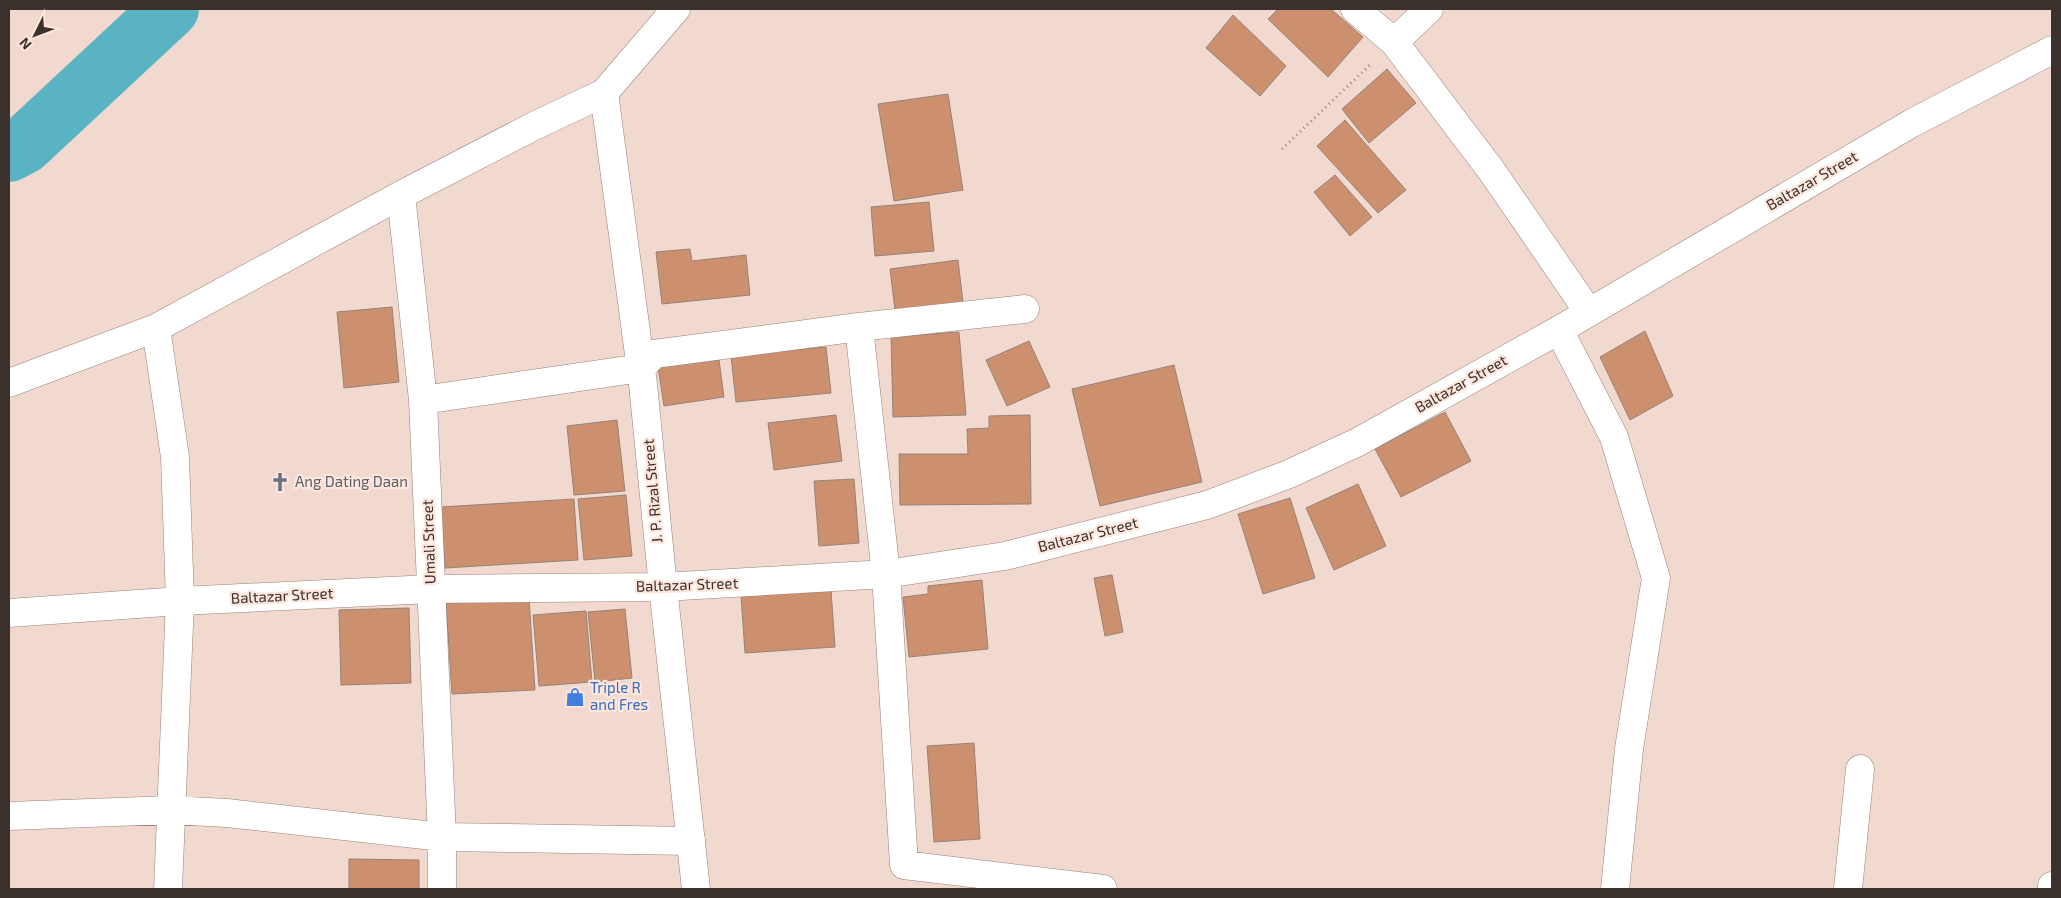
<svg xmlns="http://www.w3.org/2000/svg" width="2061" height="898" font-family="'Exo 2',sans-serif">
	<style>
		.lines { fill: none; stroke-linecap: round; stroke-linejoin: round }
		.river { stroke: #5ab3c2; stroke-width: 58 }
		.building { fill: #cd906f; stroke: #978278 }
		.minor-casing { stroke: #988278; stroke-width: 29 }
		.major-casing { stroke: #988278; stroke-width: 29 }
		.path { stroke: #96857e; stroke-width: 3; stroke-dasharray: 1 4; stroke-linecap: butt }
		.minor { stroke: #fff; stroke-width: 28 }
		.major { stroke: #fff; stroke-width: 28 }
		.labels { text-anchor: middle; stroke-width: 4.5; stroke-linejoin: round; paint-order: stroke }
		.street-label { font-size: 15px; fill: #3a312d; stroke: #ffe6dc }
		.worship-label { font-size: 15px; fill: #5b616d; stroke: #ffe6dc; text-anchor: start }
		.shop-label { font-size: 15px; fill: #366cbe; stroke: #ffe6dc; text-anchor: start }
	</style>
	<rect width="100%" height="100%" fill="#f1d9cf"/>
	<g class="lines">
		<path class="river" d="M9,153L24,145L170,9"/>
	</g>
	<path class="building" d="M1278,9H1331L1363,37L1328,77L1268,19Z
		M1233,15L1286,66L1260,96L1206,48Z
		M1387,69L1416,103L1369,143L1342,109Z
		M948,94L963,190L894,201L878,104Z
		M1345,120L1406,190L1378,213L1317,146Z
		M1335,175L1372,217L1350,236L1314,192Z
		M929,202L934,251L875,256L871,207Z
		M690,249L692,261L746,255L750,295L662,304L656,252Z
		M958,260L963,302L895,310L890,269Z
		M392,307L399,382L344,388L337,312Z
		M1645,331L1673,396L1630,420L1600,357Z
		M959,332L966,415L893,417L891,337Z
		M1029,341L1050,387L1007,406L986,360Z
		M826,347L831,393L736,402L731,356Z
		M719,360L724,397L664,406L658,367Z
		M1174,365L1202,482L1100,506L1072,389Z
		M1445,412L1471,461L1401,497L1375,449Z
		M836,415L842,461L774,470L768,423Z
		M1030,415L1031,504L900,505L899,454H968L967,429L989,428V416Z
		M617,420L625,491L574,495L567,426Z
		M854,479L859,543L819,546L814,481Z
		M1358,484L1386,546L1334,570L1306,508Z
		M626,495L632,556L584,560L578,499Z
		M1290,498L1315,578L1263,594L1238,514Z
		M574,499L578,560L445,568L441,507Z
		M1112,575L1123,632L1105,636L1094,578Z
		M982,580L988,649L909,657L903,597L928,594V586Z
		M831,590L835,647L745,653L741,596Z
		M529,598L535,690L452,694L446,603Z
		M409,608L411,683L341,685L339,610Z
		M625,609L632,678L595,682L588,612Z
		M586,611L592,682L539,686L533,615Z
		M974,743L980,839L934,842L927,746Z
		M349,859L419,860V889H349Z"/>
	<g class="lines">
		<g class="minor-casing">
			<path id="minor" d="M1355,9L1394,42L1491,170L1588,311
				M1394,42L1429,9
				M401,195L423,400L442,837V889
				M859,327L886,574L904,865L1103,889
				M156,328L175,457L180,601L168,889
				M1559,330L1614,437L1656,578L1629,749L1615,889
				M9,383L156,328L401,195L534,126L604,93L676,9
				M423,400L641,368L654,354L859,327L1025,309
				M9,613L180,601L431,589L663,587L643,384L604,93
				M9,816L170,810L227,813L442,837L691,841
				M1848,889L1860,769
				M2052,889V886"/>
		</g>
		<g class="major-casing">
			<path id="major" d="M696,889L663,587L886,574L1005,556L1207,505L1289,474L1358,442L1559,330L1912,123L2052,50"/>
		</g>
		<path class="path" d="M1282,149L1372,63"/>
		<use href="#minor" class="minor"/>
		<use href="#major" class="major"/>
	</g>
	<defs>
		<g id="church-bare" transform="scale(1.5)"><path d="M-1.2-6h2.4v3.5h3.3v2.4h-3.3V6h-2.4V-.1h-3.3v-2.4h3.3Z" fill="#6b7280" stroke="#ffe6dc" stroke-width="2.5" paint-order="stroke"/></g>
		<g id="shop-bare" transform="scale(1.5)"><path d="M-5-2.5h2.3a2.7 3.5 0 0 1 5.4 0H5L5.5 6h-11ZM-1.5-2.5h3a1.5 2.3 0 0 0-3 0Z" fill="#3f7fe0" stroke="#ffe6dc" stroke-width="2.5" paint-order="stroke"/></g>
	</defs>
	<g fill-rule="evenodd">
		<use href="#church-bare" x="280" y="482"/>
		<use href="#shop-bare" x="575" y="697"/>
	</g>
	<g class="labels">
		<g class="street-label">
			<text transform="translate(1812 181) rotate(-30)" y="5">Baltazar Street</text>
			<text transform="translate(1461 384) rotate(-29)" y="5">Baltazar Street</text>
			<text transform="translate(653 491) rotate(-95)" y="5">J. P. Rizal Street</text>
			<text transform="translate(1088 535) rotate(-14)" y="5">Baltazar Street</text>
			<text transform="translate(429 542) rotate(-92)" y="5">Umali Street</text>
			<text transform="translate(687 585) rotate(-2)" y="5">Baltazar Street</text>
			<text transform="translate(282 596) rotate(-3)" y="5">Baltazar Street</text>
		</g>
		<g class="worship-label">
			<text x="295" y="487">Ang Dating Daan</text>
		</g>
		<g class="shop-label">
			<text x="590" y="693">Triple R<tspan x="590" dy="17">and Fres</tspan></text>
		</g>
	</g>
	<rect width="2061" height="898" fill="none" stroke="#3a312d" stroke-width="20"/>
	<g transform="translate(35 35) rotate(228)" stroke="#ffe6dc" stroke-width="4" paint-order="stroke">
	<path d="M0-4L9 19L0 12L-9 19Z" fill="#3a312d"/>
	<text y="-8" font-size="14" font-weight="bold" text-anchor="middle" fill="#3a312d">N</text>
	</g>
</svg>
